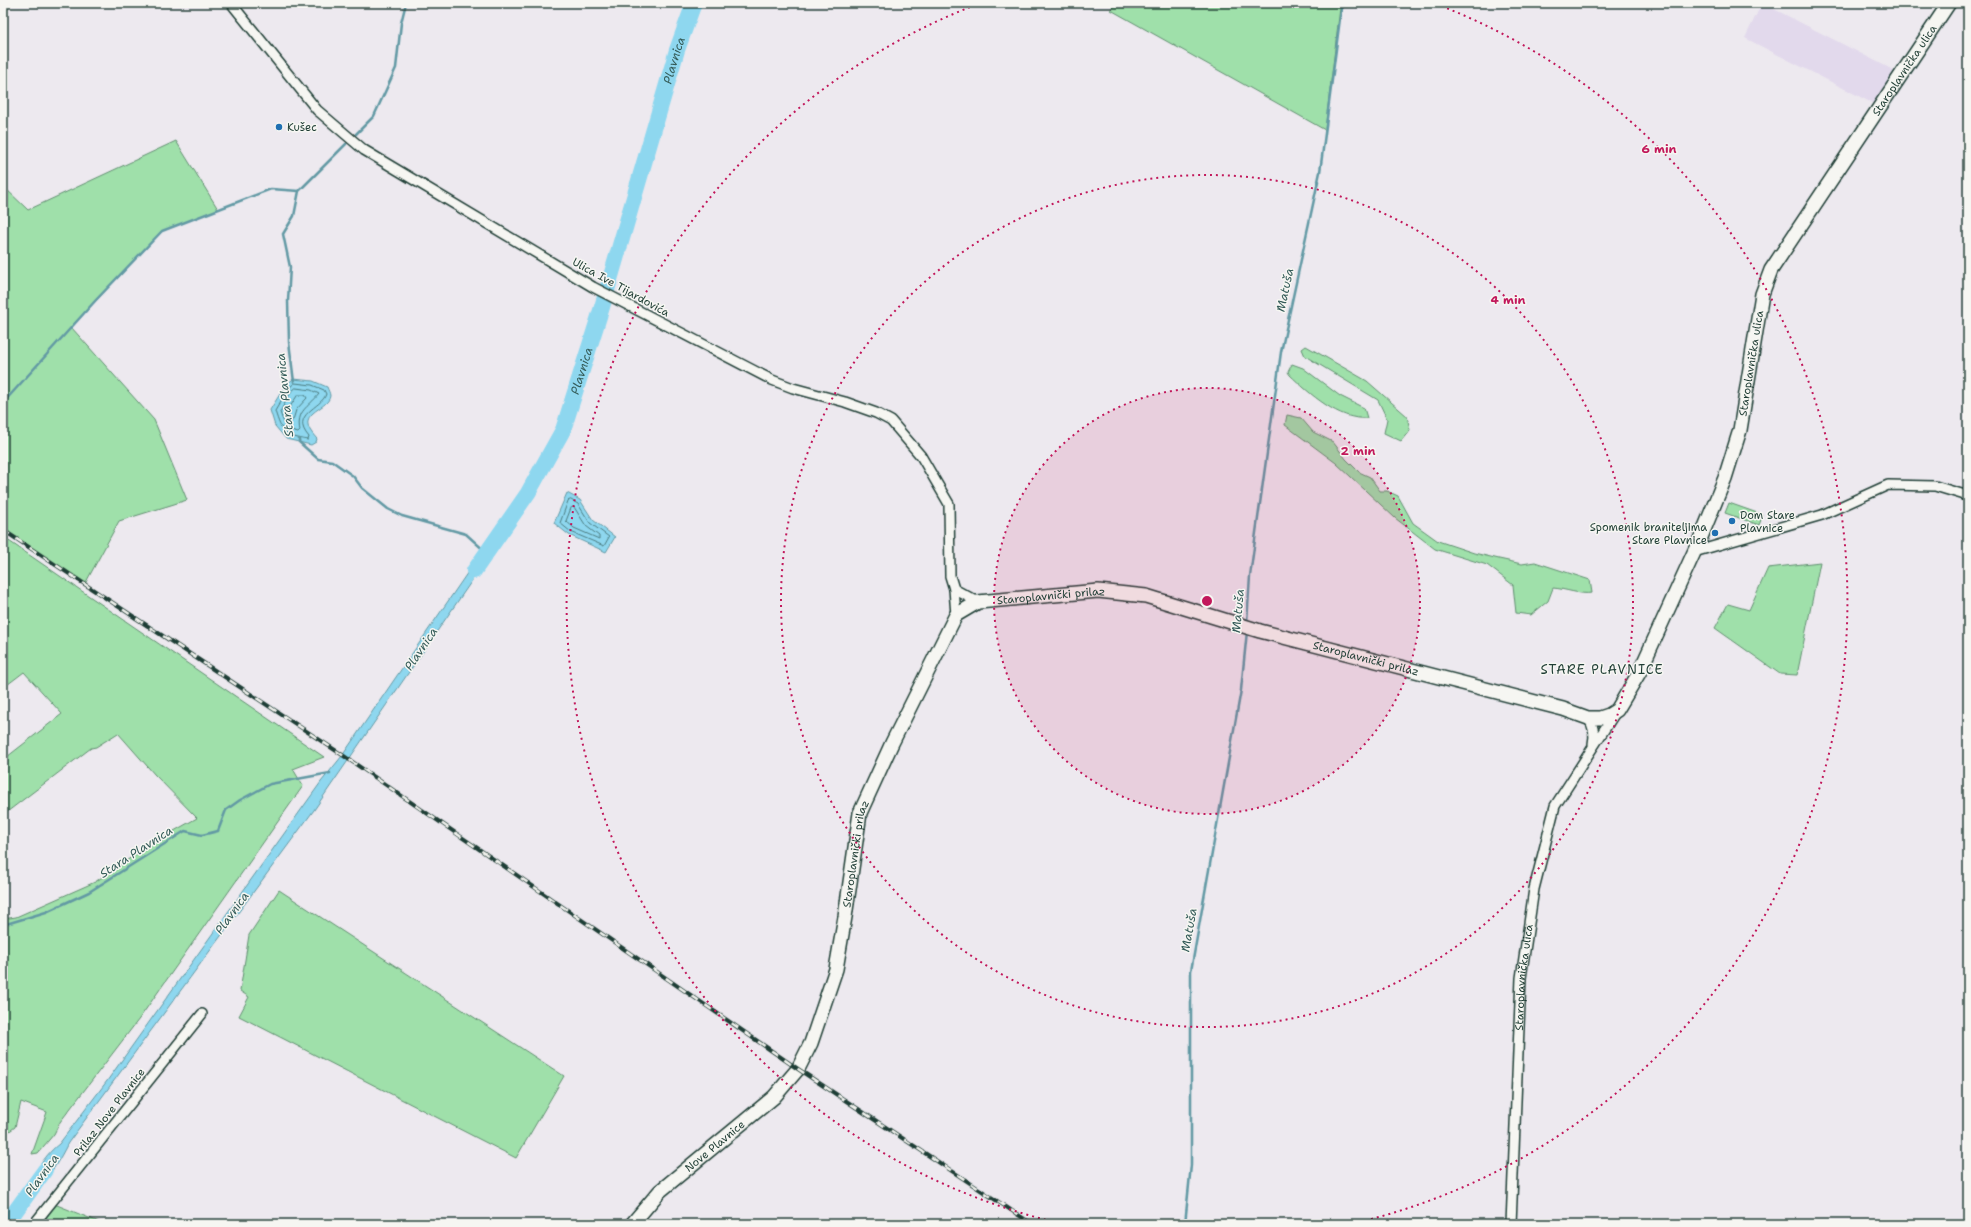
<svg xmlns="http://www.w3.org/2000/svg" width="1971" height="1227" font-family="'Shantell Sans',sans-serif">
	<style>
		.built { fill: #e2d9ec }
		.green { fill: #9fe0aa; stroke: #5f8e6f }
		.water { fill: #8ed7ef; stroke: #6299a4 }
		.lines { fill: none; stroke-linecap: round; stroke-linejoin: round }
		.shore { stroke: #4b7b7f; stroke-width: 1 }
		.stream { stroke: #6299a4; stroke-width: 2.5 }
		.river { stroke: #8ed7ef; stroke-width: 16 }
		.street-casing { stroke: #1f3d34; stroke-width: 12 }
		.secondary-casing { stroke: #1f3d34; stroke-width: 16 }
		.street { stroke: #f6f6f2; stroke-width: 9 }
		.secondary { stroke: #f6f6f2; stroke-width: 13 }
		.rail-casing { stroke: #1f3d34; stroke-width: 4 }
		.rail { stroke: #f6f6f2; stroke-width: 2.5; stroke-dasharray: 8; stroke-linecap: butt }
		.ring { fill: none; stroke: #c2185b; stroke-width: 2; stroke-dasharray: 2 4 }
		.poi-dot { fill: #1f6fb2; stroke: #f6f6f2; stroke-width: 1.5 }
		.labels { text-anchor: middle; stroke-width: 3; stroke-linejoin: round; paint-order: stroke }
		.street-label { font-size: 11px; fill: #1f3d34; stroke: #f6f6f2 }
		.poi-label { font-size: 11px; fill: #1f3d34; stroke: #f6f6f2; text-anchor: start }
		.water-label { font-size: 12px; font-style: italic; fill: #355c59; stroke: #f6f6f2 }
		.quarter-label { font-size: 13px; letter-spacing: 1px; fill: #1f3d34; stroke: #f6f6f2 }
		.centre { fill: #c2185b; stroke: #f6f6f2; stroke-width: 2 }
		.ring-label { font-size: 12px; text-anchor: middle; font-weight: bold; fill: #c2185b; stroke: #f6f6f2; stroke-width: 3; stroke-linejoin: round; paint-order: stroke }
	</style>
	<rect width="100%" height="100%" fill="#ede9ef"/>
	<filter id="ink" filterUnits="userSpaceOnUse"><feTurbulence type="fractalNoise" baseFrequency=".025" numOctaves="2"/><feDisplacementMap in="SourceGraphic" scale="8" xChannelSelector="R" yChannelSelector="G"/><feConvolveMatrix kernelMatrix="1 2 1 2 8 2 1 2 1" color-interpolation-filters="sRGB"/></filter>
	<g filter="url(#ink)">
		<path class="built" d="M1762,3L1901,74L1880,107L1745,38Z"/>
		<path class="green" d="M1114,3H1332L1340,8L1325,130L1111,10Z
			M176,141L218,209L162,231L71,327L154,420L187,500L119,521L85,584L3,530V186L28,210Z
			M1306,346L1367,381L1407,416L1410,430L1401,441L1384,433L1387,419L1378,400L1305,356L1302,349Z
			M1292,364L1303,368L1340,396L1364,408L1367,418C1339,421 1309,393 1290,375L1288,372Z
			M1287,415L1301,418L1313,432L1333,442L1346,459L1359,472L1370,477L1380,491H1387L1398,496L1413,523L1438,541L1474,553L1499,559L1522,564L1535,562L1590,580L1592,593C1580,595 1566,589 1553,588L1548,601L1531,615L1516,613L1513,585L1487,565L1435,549L1395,518L1336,463L1285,425Z
			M1729,503L1763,515L1759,525L1725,513Z
			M3,537L324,757L293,769L303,786L139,1019L60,1122L54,1134L38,1153L32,1154L47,1112L21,1102L15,1127L3,1136V919L16,917L95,882L151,844L197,818L155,775L118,733L96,747L91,748L3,815V760L62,714L24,672L3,688Z
			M1820,562L1797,675L1780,674L1715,628L1728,604L1749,610L1768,568Z
			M279,890L564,1076L516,1158L239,1016L249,997L240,991L249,935Z
			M52,1203L104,1224H34Z"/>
		<path class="water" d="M293,379L313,381L327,387C328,390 330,393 330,396C328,411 291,412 317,439L316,442L311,445L286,439L275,426L270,410L285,386Z
			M567,493L580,500L593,520L615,537L606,552L569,535L554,523Z
			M483,550L489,554L471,582L314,810L68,1143C60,1159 50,1176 37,1189L32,1188C33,1172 47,1153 59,1144L107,1081L321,782L342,756Z"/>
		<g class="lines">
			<path class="shore" d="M295,383L312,385L324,390L326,394C322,408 289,414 309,437L308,440C285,436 282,434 275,411L288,389Z
				M296,388L311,390L319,394C308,408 296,410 300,431L298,433C287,431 283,422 280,412L291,392Z
				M298,395H305L307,398L296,410L293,420L290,421L287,412Z
				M571,500L578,504L590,523L609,537L604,546L571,532L560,523L568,501Z
				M574,507L586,526L599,536V539L574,528L566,521L571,508Z"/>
			<path class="stream" d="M356,134L374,116L396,68L401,23L406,3
				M294,382L289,342L288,301L290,267L283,234L294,216L299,191L346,144
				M3,403L96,300L162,231L271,189L299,191
				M299,439V442L318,459L332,461L353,476L362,488L388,509L402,516L466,534L487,553
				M1247,623L1250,576L1281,352L1320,172L1342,3
				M3,925L46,912L89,892L185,831L202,835L218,831L226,810L240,800L270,784L330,773
				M3,1056L5,1059L3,1068
				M1185,1224L1191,1165V971L1241,690L1247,631"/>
			<g class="river">
				<path id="s1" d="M474,571L528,493L563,430L602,307L677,50L694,3"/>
				<path d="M6,1224L45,1170"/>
			</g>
			<g class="street-casing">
				<g id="street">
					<path d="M231,3L317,110L364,150L593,287L772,380L793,388L845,402L876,413L891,421L921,456L949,504L950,576L954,589L956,615"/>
					<path d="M1694,552L1822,515L1888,485L1935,486L1968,496"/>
					<path d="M954,589L978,602"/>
					<path d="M1588,718C1594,727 1595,734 1593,744"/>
					<path d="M34,1224L202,1014"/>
					<path id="s2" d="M1511,1224L1521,978L1534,889L1555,806L1615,713"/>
				</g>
			</g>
			<g class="secondary-casing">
				<g id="secondary">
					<path id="s3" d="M632,1224L660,1191L774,1097L798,1069L811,1043L836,969L845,917L860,813L892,743L956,615L978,602L1098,591L1146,596L1260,631L1563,709L1588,718H1600L1609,715L1617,710L1639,673L1701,537L1725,478L1740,430L1762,294L1771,270L1949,3"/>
				</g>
			</g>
			<use href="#street" class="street"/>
			<use href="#secondary" class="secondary"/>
			<g class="rail-casing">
				<path id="rail" d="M3,530L341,754L798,1069L1032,1224"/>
			</g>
			<use href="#rail" class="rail"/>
		</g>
	</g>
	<circle cx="1207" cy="601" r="213" fill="#c2185b" fill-opacity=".12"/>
	<g class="ring">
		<circle cx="1207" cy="601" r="213"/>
		<circle cx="1207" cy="601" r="426"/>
		<path d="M1063 1224A639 639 0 0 1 978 4M1436 4A639 639 0 0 1 1351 1224"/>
	</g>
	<g class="poi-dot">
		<circle cx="279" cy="127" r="4"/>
		<circle cx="1732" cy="521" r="4"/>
		<circle cx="1715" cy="533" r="4"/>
	</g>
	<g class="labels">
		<g class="street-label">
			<text dy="4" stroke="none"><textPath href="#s3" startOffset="2107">Staroplavnička ulica</textPath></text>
			<text transform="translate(621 287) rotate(29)" y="4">Ulica Ive Tijardovića</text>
			<text dy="4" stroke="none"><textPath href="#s3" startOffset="1771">Staroplavnička ulica</textPath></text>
			<text dy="4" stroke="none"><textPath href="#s3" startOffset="812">Staroplavnički prilaz</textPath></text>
			<text dy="4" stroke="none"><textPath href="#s3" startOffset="1136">Staroplavnički prilaz</textPath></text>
			<text dy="4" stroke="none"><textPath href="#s3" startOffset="452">Staroplavnički prilaz</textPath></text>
			<text dy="4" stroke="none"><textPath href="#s2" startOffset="247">Staroplavnička ulica</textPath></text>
			<text transform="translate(109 1112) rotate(-52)" y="4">Prilaz Nove Plavnice</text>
			<text dy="4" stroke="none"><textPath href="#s3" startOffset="114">Nove Plavnice</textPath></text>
		</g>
		<g class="poi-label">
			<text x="287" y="131">Kušec</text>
			<text x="1740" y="519">Dom Stare<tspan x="1740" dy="13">Plavnice</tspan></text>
			<text x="1707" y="531" text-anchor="end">Spomenik braniteljima<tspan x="1707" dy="13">Stare Plavnice</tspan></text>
		</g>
		<g class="water-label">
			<text dy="4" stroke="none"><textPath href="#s1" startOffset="553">Plavnica</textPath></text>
			<text transform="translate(1285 290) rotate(-78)" y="4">Matuša</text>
			<text dy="4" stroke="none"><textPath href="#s1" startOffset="229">Plavnica</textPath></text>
			<text transform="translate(285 395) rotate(-96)" y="4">Stara Plavnica</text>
			<text transform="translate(1238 611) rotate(-85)" y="4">Matuša</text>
			<text transform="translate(421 649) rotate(-56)" y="4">Plavnica</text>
			<text transform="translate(136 852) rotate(-33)" y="4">Stara Plavnica</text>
			<text transform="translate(232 913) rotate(-54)" y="4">Plavnica</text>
			<text transform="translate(1189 930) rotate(-80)" y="4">Matuša</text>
			<text transform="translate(42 1175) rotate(-54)" y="4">Plavnica</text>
		</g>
		<g class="quarter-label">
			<text x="1602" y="674">STARE PLAVNICE</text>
		</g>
	</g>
	<circle cx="1207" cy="601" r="6" class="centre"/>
	<g class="ring-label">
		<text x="1659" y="153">6 min</text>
		<text x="1508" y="304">4 min</text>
		<text x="1358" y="455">2 min</text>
	</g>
	<rect width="1971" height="1227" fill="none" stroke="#f6f6f2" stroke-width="16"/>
	<rect x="8" y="8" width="1955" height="1211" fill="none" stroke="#1f3d34" stroke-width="1.5" filter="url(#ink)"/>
</svg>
